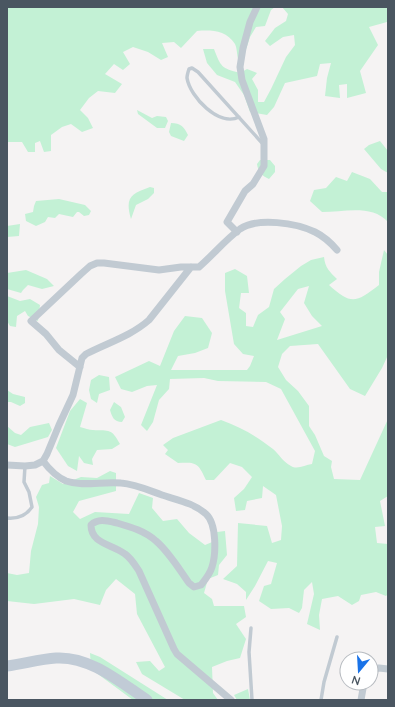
<svg xmlns="http://www.w3.org/2000/svg" width="395" height="707" font-family="Lato,sans-serif">
	<style>
		.green { fill: #c3f1d5; fill-rule: evenodd }
		.lines { fill: none; stroke-linecap: round; stroke-linejoin: round }
		.lane { stroke: #c1cad2; stroke-width: 3.5 }
		.street { stroke: #c1cad2; stroke-width: 7 }
		.secondary { stroke: #c1cbd6; stroke-width: 11 }
	</style>
	<rect width="100%" height="100%" fill="#f5f3f3"/>
	<path class="green" d="M7,7H275L271,10L265,26L256,27L250,37L244,56L238,59C237,55 237,48 235,44C226,30 211,30 197,31L181,48L174,42L162,43L168,57L161,60L148,52L133,47L123,52L130,64L123,70L114,64L105,74L122,84L115,93L98,91L89,98L80,110L88,118L93,128L82,132L71,124L62,127L51,135V151L44,152L40,141L35,143V152H28L22,142H7Z
		M282,7H388V23L387,22L369,27L378,45L360,71L366,93L347,98V84L339,85L340,98L325,96L327,78L331,63L320,64L317,76L285,83L274,107L267,115L250,112L244,95L235,82L217,75L207,63L203,49H214C221,67 221,68 240,73L247,69L257,73L252,79L258,90V102H264L271,89L286,57L295,45L294,35L283,37L270,46L265,41L275,28L286,21L288,14Z
		M137,110L152,118L157,116L166,117L168,121L165,128H157L138,114Z
		M171,123C181,123 184,127 188,135L184,141L171,136L169,132Z
		M380,141L388,151V173L381,169L364,149L369,145Z
		M260,160H270L275,166V172L269,179C262,176 258,172 257,164Z
		M352,172L370,179L382,192H388V222C372,204 344,212 322,212L310,201L314,190L326,188L336,177L347,181Z
		M150,187L154,188V193L148,199L136,205L131,219C125,198 130,194 150,187Z
		M59,199L85,205L91,211L89,215L84,216L79,212H77L73,217L59,214L55,218L48,217L45,222L36,226L26,221L25,214L33,212L34,206L36,201Z
		M20,224L19,236L7,237V226Z
		M384,250L388,255V355L382,368L365,396L350,389L318,344L290,346L282,354L278,367L286,380L298,391L309,406V426L315,435L324,456L332,461L331,467L334,479L360,480L388,419V496L380,501L385,526L375,527L377,543L388,544V594L386,596L376,592L361,595L359,601L352,605L338,596L322,599L319,615L320,630L307,624L314,594L312,582L304,590L302,608L299,613L289,608L271,609L259,601L264,586L271,584L277,563L268,561L255,586L246,600V592L237,584L223,579L237,566L238,523L267,526L272,543L281,540L282,526L276,495L263,486L262,498L247,501L245,510L236,511L234,498L244,489L252,477L242,467L230,463L214,480H206C198,463 197,462 178,463L165,454L168,450L163,445L173,438L221,420C241,427 256,436 273,449C279,454 283,462 291,466C297,470 305,465 312,464L315,451L281,389L266,382L218,381L204,378L170,379L169,389L159,400L153,422L147,431L141,425L157,385L147,386L132,392L121,389L115,377L149,361L160,366L174,331L185,316L202,318L212,333L208,348L195,353L178,356L171,370H247L250,366L254,356L243,354L234,344L225,291V273L235,269L247,276L249,293H241L239,308L246,313V326L253,327L258,315L269,307L274,289L285,279L301,266L311,260L324,257C325,268 330,272 337,279L329,285C351,305 356,303 379,285V272ZM309,286L304,303L312,316L322,326L277,340L285,319L280,312L298,289Z
		M26,270L47,279L54,286L42,289L28,285L23,290L21,293L7,289V273Z
		M7,296L20,301L30,299L40,305L38,321L28,316L25,311L17,316L16,327L10,326L7,321Z
		M99,375L109,377L110,390L99,394L97,403L91,399L89,390L91,380Z
		M7,390L13,394L25,397V403L20,406L11,402H7Z
		M80,399L87,403L80,427C85,428 89,430 93,430C110,431 111,428 120,444L112,449L97,450L92,459L93,465L84,463L79,456L77,471L68,466L56,448L70,411Z
		M114,402L121,407L125,417L122,422C114,422 112,417 110,410Z
		M49,423L52,430L48,437L15,447L7,444V426L15,433L21,435L30,427Z
		M110,471L116,473V491L79,501L73,512L80,519L95,512L129,514L139,493L153,498L152,508L163,521L177,519L189,533L205,545L217,540V532L225,531L227,555L219,565L218,575L208,579L204,593L212,599L214,606H244L246,617L236,624L246,639L240,658L227,661L212,667L213,693L218,700H185L142,674L136,662L150,661L159,671L165,667L137,614L135,594L116,579L106,590L100,605L74,599L34,604L7,601V573L17,575L29,573L31,551L38,524L39,507L36,497L42,485L49,483L50,476L63,484L81,477L97,478Z
		M90,653L100,657L168,700H133L91,669Z
		M248,689L250,700H237L234,695Z"/>
	<g class="lines">
		<path class="lane" d="M239,117C219,127 190,97 187,78C187,75 188,72 189,69L192,68L198,72L263,144
			M7,518C18,519 26,516 32,507L29,492L24,482L25,466
			M251,628L249,652L252,700
			M321,700L324,682L337,637"/>
		<path class="street" d="M237,232L227,222L245,191L253,184L264,166V139L242,80L240,67L243,48L250,22L257,7
			M80,367L59,350L46,334L31,321L81,274L90,266L97,263H104L159,270L181,267H199C213,255 225,240 240,229C258,217 296,223 315,232C323,236 331,243 337,250
			M43,461C49,469 57,477 66,481C83,487 103,481 121,483C135,484 148,490 162,495C177,500 194,503 206,514C217,524 216,554 212,567C210,574 205,580 201,585L194,587L189,583C179,569 169,552 156,541C145,531 131,527 117,523C108,521 98,518 91,525C91,544 112,544 125,554C131,558 135,565 139,571L174,649L177,654L231,700
			M7,465L25,466L35,465L43,461L47,454L59,425L73,395L82,358L86,354C107,343 131,336 149,320L191,267
			M371,670L379,668L388,669
			M361,700L364,683"/>
		<path class="secondary" d="M7,666C23,664 40,659 56,658C90,656 120,682 147,700"/>
	</g>
	<rect width="395" height="707" fill="none" stroke="#4a5661" stroke-width="16"/>
	<g transform="translate(359 671) rotate(198)"><circle r="19" fill="#ffffff" stroke="#b7bbc0"/>
	<path d="M0-3L7 15L0 10L-7 15Z" fill="#1a73e8"/>
	<text y="-6" font-size="11" font-weight="bold" text-anchor="middle" fill="#4a5661">N</text>
	</g>
</svg>
